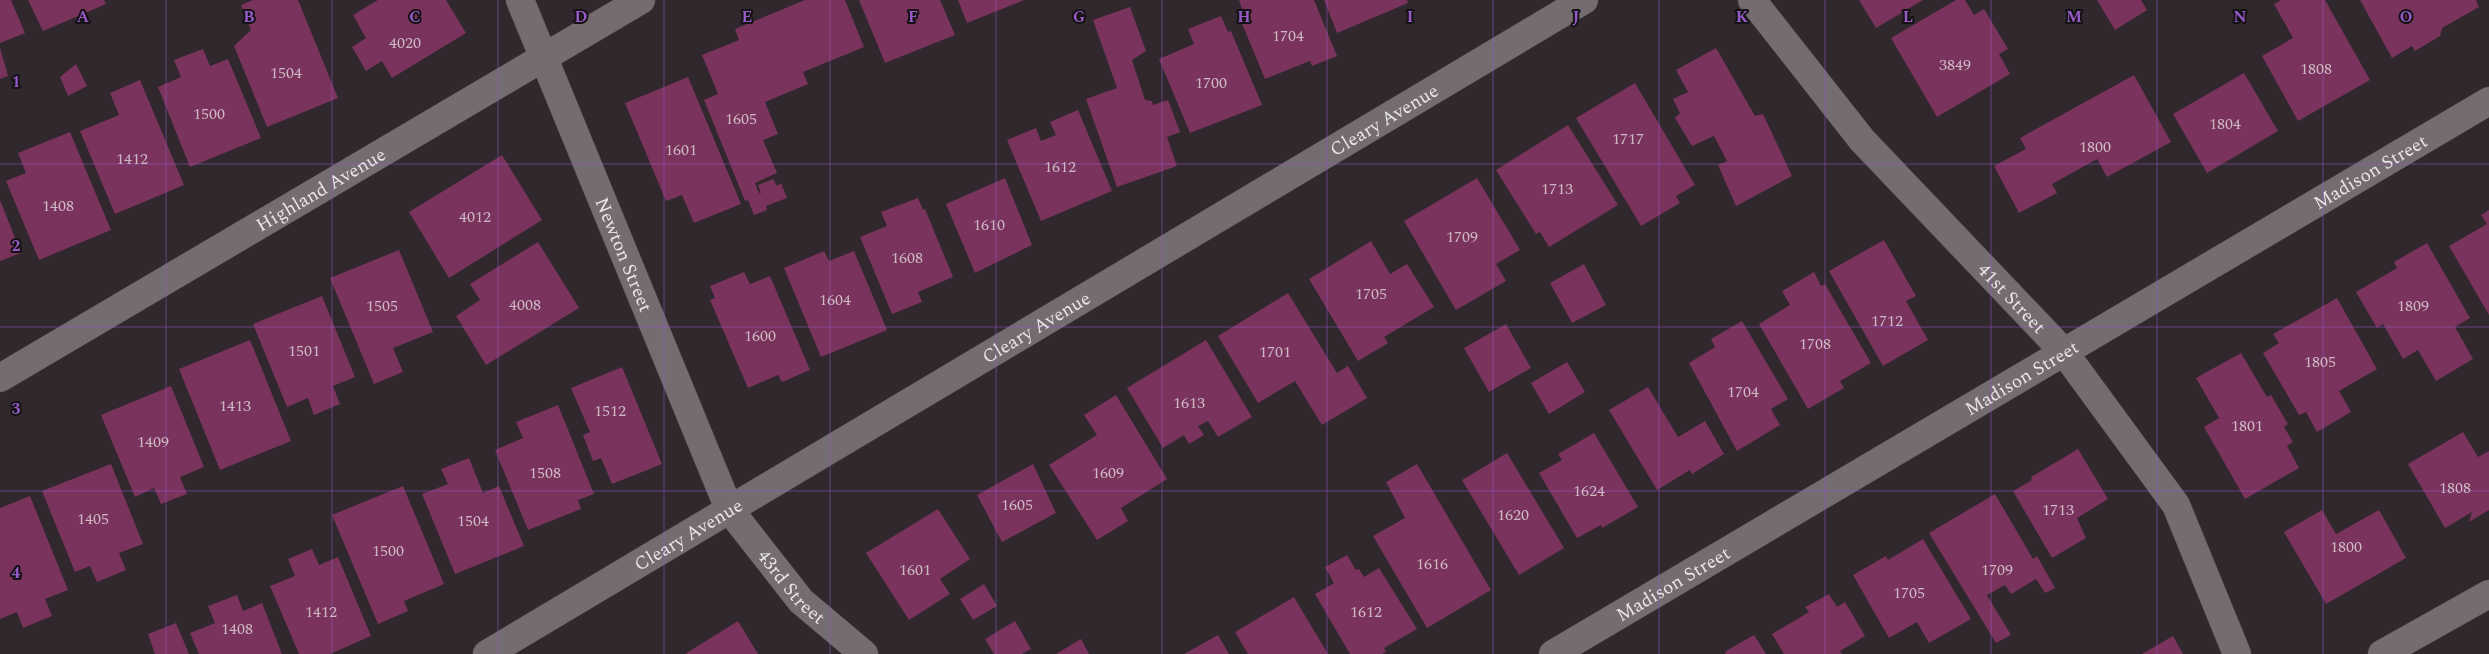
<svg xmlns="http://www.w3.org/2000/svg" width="2489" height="654" font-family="Spectral,serif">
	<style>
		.building { fill: #7a335c }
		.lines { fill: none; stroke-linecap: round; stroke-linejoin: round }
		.minor-casing { stroke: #4a4447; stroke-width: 29 }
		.minor { stroke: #746c70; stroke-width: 28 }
		.grid { fill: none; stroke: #975ac9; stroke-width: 1; stroke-opacity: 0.55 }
		.labels { text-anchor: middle; stroke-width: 4; stroke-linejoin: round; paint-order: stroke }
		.number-label { font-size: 16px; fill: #ceb8c4 }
		.street-label { font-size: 19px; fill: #eae5e7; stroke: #151214 }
		.grid-label { font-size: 16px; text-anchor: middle; font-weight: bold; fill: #975ac9; stroke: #151214; stroke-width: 4; stroke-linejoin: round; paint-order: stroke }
	</style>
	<rect width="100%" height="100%" fill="#30282c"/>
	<path class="building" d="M0,0H11L25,33L0,43Z
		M28,0H104L106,4L43,31Z
		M253,0H298L338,98L267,127L234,46L251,30L241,5Z
		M378,0H446L466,33L392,78L382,61L366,71L352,47L366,38L353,15Z
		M805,0H845L864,47L803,72L808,84L765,102L778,134L763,140L777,173L755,183L759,193H761L758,185L773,179L777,186L781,183L787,198L766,206L767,210L754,215L748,200L745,201L704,100L718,94L702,55L739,40L735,29Z
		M859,0H940L955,35L885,63Z
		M958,0H1024L967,23Z
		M1239,0H1314L1337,56L1312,66L1310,61L1265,79L1238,14L1243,12Z
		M1324,0H1407L1408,3L1337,33Z
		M1859,0H1923L1876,28Z
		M1956,0H1965L1974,15L1984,9L2008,49L1999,54L2010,74L1937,117L1891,38Z
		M2097,0H2141L2147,10L2115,30Z
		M2281,0H2325L2370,80L2298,121L2262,56L2293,38L2274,4Z
		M2360,0H2476L2479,7L2442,28L2440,36L2415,51L2412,46L2392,58Z
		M1130,7L1146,51L1132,60L1145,100L1152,101L1153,105L1168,100L1180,132L1167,137L1177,166L1117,187L1086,99L1117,88L1093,20Z
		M1221,16L1228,32L1231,31L1262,105L1190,133L1159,59L1194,44L1188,29Z
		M0,48L8,76L0,79Z
		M1716,48L1755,116L1763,114L1792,176L1736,206L1718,165L1727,161L1714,136L1692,146L1675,118L1680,113L1673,99L1688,92L1676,70Z
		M203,49L210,66L228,59L261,138L190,167L158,87L181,77L174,60Z
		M76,64L87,86L68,96L60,77Z
		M2244,73L2278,131L2207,173L2173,114Z
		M2134,75L2171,142L2107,177L2097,159L2052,184L2057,193L2019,213L1994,166L2026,149L2020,138Z
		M688,77L741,204L694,223L682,195L666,201L625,103Z
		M140,80L184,185L115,214L80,131L119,115L110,93Z
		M1635,83L1695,185L1676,196L1680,203L1641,226L1576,118Z
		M1078,110L1112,191L1041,221L1007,140L1036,128L1041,141L1056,135L1050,122Z
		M1568,125L1618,205L1549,247L1540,232L1536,234L1496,170Z
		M70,132L111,230L39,260L6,181L26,173L18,153Z
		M502,155L542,220L449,278L409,212Z
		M1005,178L1032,245L975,273L946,204Z
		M1477,178L1520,250L1496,264L1506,281L1456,310L1404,221Z
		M918,198L923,210L925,209L953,277L918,292L922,302L892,314L860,237L887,226L881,212Z
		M0,200L21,253L0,261Z
		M2489,210V315L2449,246L2487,224L2481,215Z
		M1884,240L1916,296L1906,301L1928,340L1883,366L1829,271Z
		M1371,241L1390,274L1407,264L1434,307L1384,337L1388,343L1358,361L1309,279Z
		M538,242L579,308L486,365L456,316L480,300L470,284Z
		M2427,243L2470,318L2455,327L2473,359L2436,381L2418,350L2403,359L2383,324L2377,328L2356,292L2397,268L2394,262Z
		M399,250L433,332L393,348L403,372L374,384L330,278Z
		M824,251L829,261L854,251L887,330L821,357L784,268Z
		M1584,264L1606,305L1572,323L1550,283Z
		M744,272L750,284L770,276L810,370L782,382L778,375L748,388L710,300L715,298L710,286Z
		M1814,272L1821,286L1825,284L1871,363L1840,381L1844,388L1808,409L1759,324L1790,305L1782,291Z
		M1288,293L1337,373L1348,366L1367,398L1322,425L1295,381L1258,403L1218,336Z
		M322,296L355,377L333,386L340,404L314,415L308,398L287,407L253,324Z
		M2337,298L2377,369L2339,391L2351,412L2317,432L2306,412L2299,415L2263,353L2279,343L2273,334Z
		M1742,321L1788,399L1771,409L1780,425L1737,451L1689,363L1715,347L1711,339Z
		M1506,324L1531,368L1489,392L1464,348Z
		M250,340L291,441L220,470L179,369Z
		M1206,340L1252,417L1218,437L1208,421L1198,426L1204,435L1189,444L1184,435L1163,448L1127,388Z
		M2241,353L2267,397L2271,395L2288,424L2284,427L2293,442L2287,446L2299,468L2245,499L2204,427L2219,418L2196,378Z
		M1567,362L1585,392L1549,414L1531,383Z
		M622,367L662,464L612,484L601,458L593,461L583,435L590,432L571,388Z
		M171,386L204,467L180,477L187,494L161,504L154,488L135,497L101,415Z
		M1648,387L1678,437L1705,421L1724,454L1692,474L1690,470L1657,490L1609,410Z
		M1116,395L1167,479L1121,508L1128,521L1097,540L1049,465L1097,435L1084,415Z
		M558,405L594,494L578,500L581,509L528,530L495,450L523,438L516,422Z
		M2463,432L2478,457L2489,451V510L2469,522L2472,512L2445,528L2408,464Z
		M1594,433L1638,507L1602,528L1601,525L1577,538L1539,473L1562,460L1558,454Z
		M2078,449L2108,499L2077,518L2086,538L2052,558L2013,491L2032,480L2031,477Z
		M1507,453L1564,548L1519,575L1462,480Z
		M469,458L483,493L499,486L524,546L455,574L422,494L448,484L441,469Z
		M111,464L143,544L119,553L126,570L97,582L90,566L75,572L42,491Z
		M1033,464L1056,513L1002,542L977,495Z
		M1417,464L1491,590L1427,628L1373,536L1405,518L1386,482Z
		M403,486L444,584L404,601L408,611L378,624L332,515Z
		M1995,494L2033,559L2037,556L2055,588L2045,593L2036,579L2011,594L2005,585L1987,595L2011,635L1996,643L1929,533Z
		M30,496L68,590L45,599L52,616L23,628L17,612L0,619V508Z
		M938,509L970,559L940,579L950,594L909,620L866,553Z
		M2322,510L2336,534L2379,510L2406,558L2326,604L2284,532Z
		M1923,539L1971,619L1929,643L1917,622L1889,638L1853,575L1886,556L1888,560Z
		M312,549L319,565L338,557L371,636L330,654H299L270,586L295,576L288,559Z
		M1347,555L1356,570L1359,569L1364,577L1379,568L1417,629L1384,648L1386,652L1382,654H1350L1315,594L1334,583L1325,567Z
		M984,584L997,606L973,620L960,599Z
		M1829,594L1837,607L1845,602L1865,636L1840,651L1842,654H1784L1772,634L1809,612L1805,607Z
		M237,595L243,611L262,603L282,654H199L190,633L215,623L208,606Z
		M1294,597L1328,654H1248L1235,632Z
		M738,621L758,654H685Z
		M1015,621L1031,649L1022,654H994L985,639Z
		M176,623L189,654H155L148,634Z
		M1218,635L1229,654H1184Z
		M1754,635L1766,654H1725L1726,651Z
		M2173,636L2183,654H2142Z
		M1081,639L1089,654H1056Z"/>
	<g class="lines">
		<g class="minor-casing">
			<g id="minor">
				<path id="s1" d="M520,0L729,509L801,601L864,654"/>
				<path id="s2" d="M1752,0L1862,140L2064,352L2176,505L2237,654"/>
				<path id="s3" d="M0,378L641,0"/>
				<path id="s4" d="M487,654L1584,0"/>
				<path id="s5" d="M1553,654L2489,101"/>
				<path d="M2382,654L2489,594"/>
			</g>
		</g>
		<use href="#minor" class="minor"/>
	</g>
	<path class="grid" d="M166,0V654M332,0V654M498,0V654M664,0V654M830,0V654M996,0V654M1162,0V654M1327,0V654M1493,0V654M1659,0V654M1825,0V654M1991,0V654M2157,0V654M2323,0V654M0,164H2489M0,327H2489M0,491H2489"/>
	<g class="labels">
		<g class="number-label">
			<text x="1288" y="41">1704</text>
			<text x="405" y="48">4020</text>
			<text x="1955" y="70">3849</text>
			<text x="2316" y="74">1808</text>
			<text x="286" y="78">1504</text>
			<text x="1211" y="88">1700</text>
			<text x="209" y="119">1500</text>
			<text x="741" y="124">1605</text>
			<text x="2225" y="129">1804</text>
			<text x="1628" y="144">1717</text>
			<text x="2095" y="152">1800</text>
			<text x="681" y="155">1601</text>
			<text x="132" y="164">1412</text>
			<text x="1060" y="172">1612</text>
			<text x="1557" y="194">1713</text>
			<text x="58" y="211">1408</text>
			<text x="475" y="222">4012</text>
			<text x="989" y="230">1610</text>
			<text x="1462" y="242">1709</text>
			<text x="907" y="263">1608</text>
			<text x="1371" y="299">1705</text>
			<text x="835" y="305">1604</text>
			<text x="525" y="310">4008</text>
			<text x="382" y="311">1505</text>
			<text x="2413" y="311">1809</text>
			<text x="1887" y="326">1712</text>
			<text x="760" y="341">1600</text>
			<text x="1815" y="349">1708</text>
			<text x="304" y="356">1501</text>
			<text x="1275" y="357">1701</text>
			<text x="2320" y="367">1805</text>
			<text x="1743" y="397">1704</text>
			<text x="1189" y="408">1613</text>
			<text x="235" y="411">1413</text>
			<text x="610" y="416">1512</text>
			<text x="2247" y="431">1801</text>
			<text x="153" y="447">1409</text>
			<text x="545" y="478">1508</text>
			<text x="1108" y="478">1609</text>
			<text x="2455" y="493">1808</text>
			<text x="1589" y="496">1624</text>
			<text x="1017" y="510">1605</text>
			<text x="2058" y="515">1713</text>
			<text x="1513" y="520">1620</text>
			<text x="93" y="524">1405</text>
			<text x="473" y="526">1504</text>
			<text x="2346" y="552">1800</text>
			<text x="388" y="556">1500</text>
			<text x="1432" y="569">1616</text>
			<text x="915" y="575">1601</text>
			<text x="1997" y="575">1709</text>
			<text x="1909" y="598">1705</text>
			<text x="321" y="617">1412</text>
			<text x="1366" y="617">1612</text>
			<text x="237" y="634">1408</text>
		</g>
		<g class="street-label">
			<text dy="7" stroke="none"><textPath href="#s4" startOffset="1044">Cleary Avenue</textPath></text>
			<text dy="7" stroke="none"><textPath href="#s5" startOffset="949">Madison Street</textPath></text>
			<text dy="7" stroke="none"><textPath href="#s3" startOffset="372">Highland Avenue</textPath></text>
			<text dy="7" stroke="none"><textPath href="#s1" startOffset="275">Newton Street</textPath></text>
			<text dy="7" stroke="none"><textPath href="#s2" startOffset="396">41st Street</textPath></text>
			<text dy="7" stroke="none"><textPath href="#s4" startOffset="639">Cleary Avenue</textPath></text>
			<text dy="7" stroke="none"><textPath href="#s5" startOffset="544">Madison Street</textPath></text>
			<text dy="7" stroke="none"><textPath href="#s4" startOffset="234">Cleary Avenue</textPath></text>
			<text dy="7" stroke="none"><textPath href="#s5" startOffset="139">Madison Street</textPath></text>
			<text dy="7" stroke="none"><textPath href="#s1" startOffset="650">43rd Street</textPath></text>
		</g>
	</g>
	<g class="grid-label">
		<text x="83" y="22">A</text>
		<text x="249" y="22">B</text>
		<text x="415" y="22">C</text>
		<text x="581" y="22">D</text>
		<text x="747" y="22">E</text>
		<text x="913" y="22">F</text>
		<text x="1079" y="22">G</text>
		<text x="1244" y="22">H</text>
		<text x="1410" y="22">I</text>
		<text x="1576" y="22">J</text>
		<text x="1742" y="22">K</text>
		<text x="1908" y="22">L</text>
		<text x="2074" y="22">M</text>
		<text x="2240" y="22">N</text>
		<text x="2406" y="22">O</text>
		<text x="16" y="87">1</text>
		<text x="16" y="251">2</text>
		<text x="16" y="414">3</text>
		<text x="16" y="578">4</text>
	</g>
</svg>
